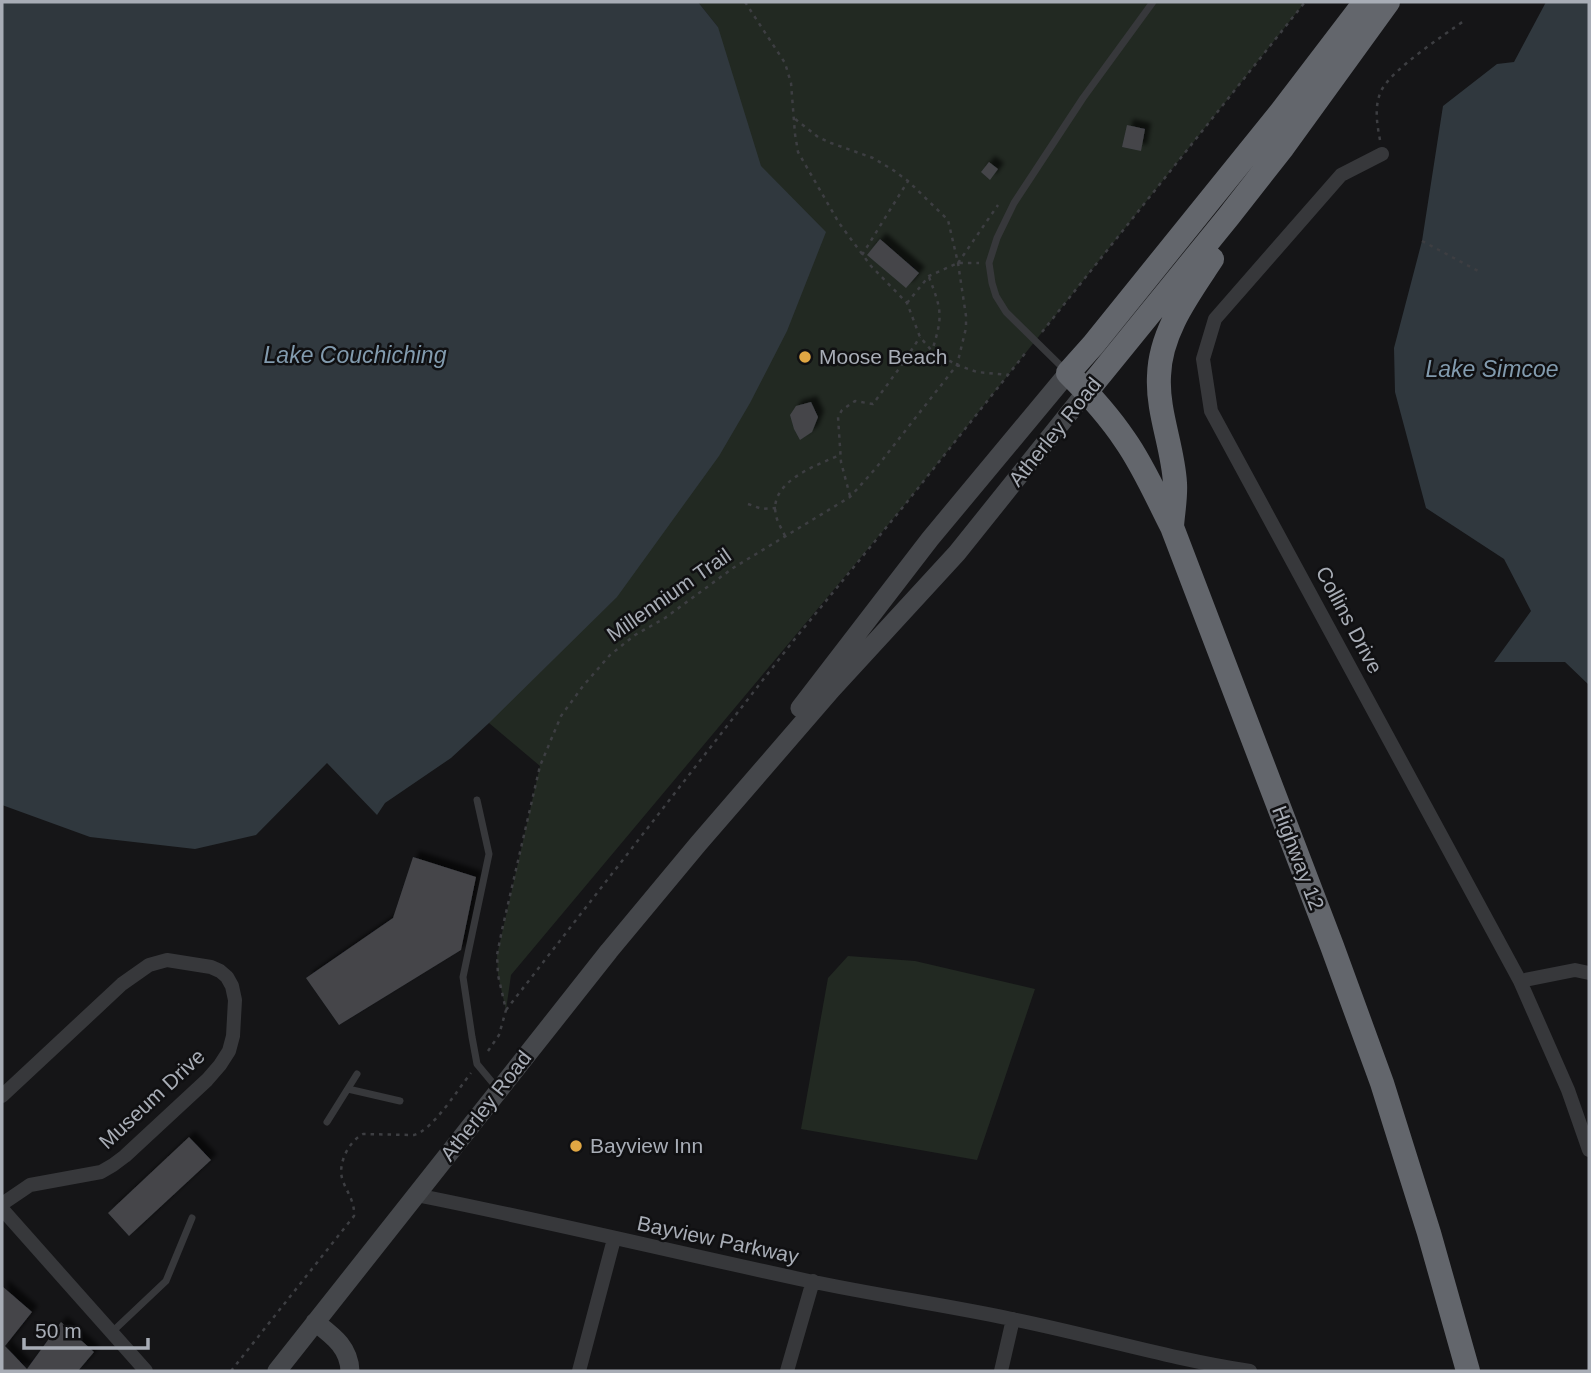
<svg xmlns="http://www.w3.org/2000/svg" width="1591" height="1373" font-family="Arial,sans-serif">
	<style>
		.green { fill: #222922 }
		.water { fill: #30383e }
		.building { fill: #44454a; filter: url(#shadow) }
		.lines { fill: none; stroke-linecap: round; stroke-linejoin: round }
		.path { stroke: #3d3e42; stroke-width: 2.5; stroke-dasharray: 3.5 5; stroke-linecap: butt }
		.lane { stroke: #37383b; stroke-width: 7 }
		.street { stroke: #37383b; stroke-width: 14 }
		.secondary { stroke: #45474b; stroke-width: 19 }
		.highway { stroke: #63666c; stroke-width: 24 }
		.poi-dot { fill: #e1a743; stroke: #101012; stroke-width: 2.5 }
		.labels { text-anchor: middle; stroke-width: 5; stroke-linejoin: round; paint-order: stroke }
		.poi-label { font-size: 21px; fill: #a8adb6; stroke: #101012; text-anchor: start }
		.street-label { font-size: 21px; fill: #a8adb6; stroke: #101012 }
		.water-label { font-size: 23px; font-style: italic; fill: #829bae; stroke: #101012 }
	</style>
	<defs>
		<filter id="shadow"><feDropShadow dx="6" dy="-6" stdDeviation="2" flood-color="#0009"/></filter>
	</defs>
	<rect width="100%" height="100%" fill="#151517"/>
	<path class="green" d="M698,2H1305L903,507L511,975L506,1010L498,975L497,955L540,766L489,723L607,350L718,27Z
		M848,956L915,961L1035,989L977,1160L801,1129L828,978Z"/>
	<path class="water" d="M2,2H698L718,27L761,166L826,232L787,331L750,403L719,456L617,597L489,723L451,758L385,803L377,815L327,763L256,835L195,849L90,837L2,805Z
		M1546,2H1589V685L1565,662H1494L1531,611L1504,559L1426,508L1395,392L1394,348L1422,241L1443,106L1497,64L1514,62Z"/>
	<path class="building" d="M1127,125L1145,129L1141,151L1122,147Z
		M989,162L998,169L990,180L981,172Z
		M880,239L919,273L906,288L867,255Z
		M811,402L818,417L812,432L800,440L794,429L790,415L796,406Z
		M413,857L476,877L461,950L339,1025L306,978L393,918Z
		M189,1137L211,1160L129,1236L108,1213Z
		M2,1286L32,1312L5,1346L27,1369L61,1322L94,1352L78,1371H2Z"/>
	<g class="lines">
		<path class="path" d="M745,2L785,63L791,83L795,134L798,152L839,223L871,266L907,303L920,337L932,351L957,365L977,372L1008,375
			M1380,140C1377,124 1374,107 1381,91C1392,69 1443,36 1465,20
			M1422,241L1480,272
			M862,255L908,181
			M958,263L998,205
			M929,277C942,311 943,316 932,351
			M907,303L929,276L958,263H979
			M1042,332L1305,2
			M850,496L841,462L838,417L842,410L855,401L873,404L901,366L920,337
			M748,504L762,509L776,508
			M785,536C782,529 777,522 776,515C768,482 817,465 840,455
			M506,1010L794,640L903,507L1027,351
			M488,1051L499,1035L506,1010L498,975L497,955L502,930L540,766L561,716L583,686L610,655L635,635L665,618L733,568L850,497L876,468L957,365L966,328V316L958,263L948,220L908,181L893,170L873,158L831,143L818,137L794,118
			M231,1371L354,1216C355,1200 346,1192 342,1178C338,1163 349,1141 363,1134L414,1135C433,1130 458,1089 471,1073"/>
		<path class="lane" d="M1064,369L1006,312L996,296L992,283L989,263L997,238L1014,203L1083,98L1153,2
			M477,800L489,854L463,977L472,1037L477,1064L497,1088
			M348,1089L400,1101
			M327,1122L357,1074
			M111,1333L166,1281L192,1218"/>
		<path class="street" d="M1382,154L1341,175L1215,319L1203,359L1211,411L1520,981L1568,1090L1589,1150
			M1520,981L1575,970L1589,973
			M2,1096L122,984L149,965L167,960L211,967L220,971L227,977L232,986L235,1000L233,1036L229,1051L220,1065L207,1080L125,1156L113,1165L101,1172L30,1185L2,1204
			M416,1195C547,1221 678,1253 809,1281C876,1295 945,1305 1012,1319C1092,1335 1170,1359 1250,1371
			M2,1209L146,1371
			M579,1371L614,1239
			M787,1371L813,1281
			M1001,1371L1013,1319"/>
		<path class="secondary" d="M800,708L930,539L1068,373
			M315,1322C333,1336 349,1347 350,1371
			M277,1371L609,951L698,844L832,689L957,553L1086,392"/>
		<path class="highway" d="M1365,2L1281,112L1093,345L1068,373C1089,394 1109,416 1125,440C1144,467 1157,498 1172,527L1332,946L1382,1083L1429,1233L1468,1371
			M1086,392L1229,216L1283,147L1388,2
			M1172,526C1173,512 1176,497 1175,483C1173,447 1157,412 1159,376C1160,332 1189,294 1212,259"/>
	</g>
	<g class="poi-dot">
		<circle cx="805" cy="357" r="7"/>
		<circle cx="576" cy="1146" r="7"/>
	</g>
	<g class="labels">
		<g class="poi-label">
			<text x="819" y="364">Moose Beach</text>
			<text x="590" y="1153">Bayview Inn</text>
		</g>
		<g class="street-label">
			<text transform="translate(1055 432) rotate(-51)" y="7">Atherley Road</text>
			<text transform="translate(669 595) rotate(-35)" y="7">Millennium Trail</text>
			<text transform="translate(1349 620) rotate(62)" y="7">Collins Drive</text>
			<text transform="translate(1298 858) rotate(69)" y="7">Highway 12</text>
			<text transform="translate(152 1099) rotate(-43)" y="7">Museum Drive</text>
			<text transform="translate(486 1106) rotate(-52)" y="7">Atherley Road</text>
			<text transform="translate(718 1240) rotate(12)" y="7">Bayview Parkway</text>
		</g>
		<g class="water-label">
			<text x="355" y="363">Lake Couchiching</text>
			<text x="1492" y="377">Lake Simcoe</text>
		</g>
	</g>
	<rect width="1591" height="1373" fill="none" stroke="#a8adb6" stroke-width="7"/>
	<path d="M24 1338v10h124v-10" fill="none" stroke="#a8adb6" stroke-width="3.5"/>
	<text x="35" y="1338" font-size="21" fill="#a8adb6" stroke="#101012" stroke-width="5" paint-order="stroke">50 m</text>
</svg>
